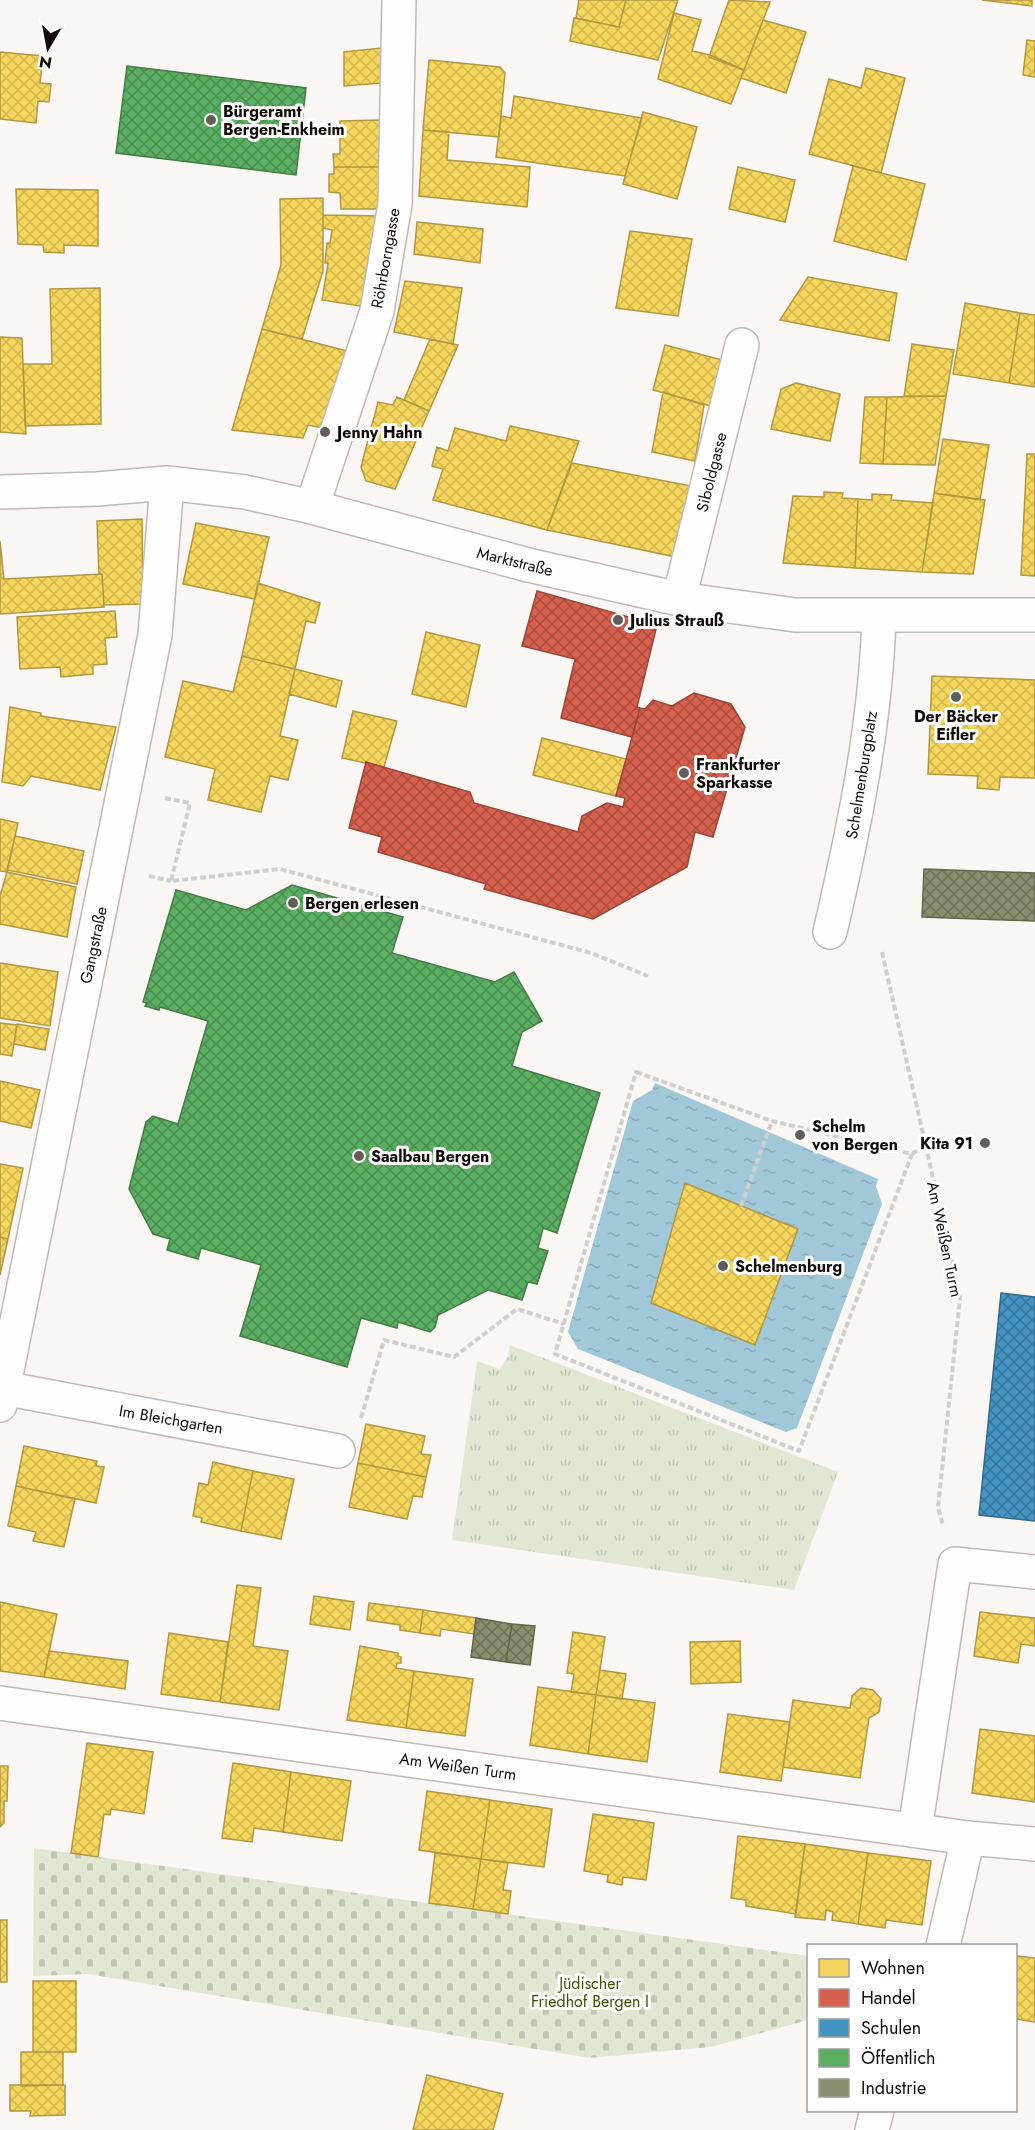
<svg xmlns="http://www.w3.org/2000/svg" width="1035" height="2130" font-family="Jost,sans-serif">
	<style>
		.cemetery { fill: url(#cemetery-stones) }
		.park { fill: url(#park-tufts) }
		.water { fill: url(#water-ripples); fill-rule: evenodd }
		.homes { fill: url(#homes-cross-hatch); stroke: #b29842; stroke-width: 1.5 }
		.shops { fill: url(#shops-cross-hatch); stroke: #9b4638; stroke-width: 1.5 }
		.schools { fill: url(#schools-cross-hatch); stroke: #346a8b; stroke-width: 1.5 }
		.public { fill: url(#public-cross-hatch); stroke: #447d46; stroke-width: 1.5 }
		.industry { fill: url(#industry-cross-hatch); stroke: #67654f; stroke-width: 1.5 }
		.lines { fill: none; stroke-linecap: round; stroke-linejoin: round }
		.minor-casing { stroke: #c0bab6; stroke-width: 36 }
		.path { stroke: #d0cfcf; stroke-width: 4; stroke-dasharray: 6 3; stroke-linecap: butt }
		.minor { stroke: #fefefd; stroke-width: 33 }
		.poi-dot { fill: #635d5a; stroke: #fff; stroke-width: 2 }
		.labels { text-anchor: middle; stroke-width: 6; stroke-linejoin: round; paint-order: stroke }
		.poi-label { font-size: 16px; font-weight: bold; fill: #120b07; stroke: #fff; text-anchor: start }
		.street-label { font-size: 16px; fill: #120b07; stroke: #fff }
		.park-label { font-size: 16px; fill: #3f5000; stroke: #fff }
	</style>
	<defs>
		<pattern id="cemetery-stones" width="16" height="16" patternUnits="userSpaceOnUse" patternTransform="scale(1.5)"><rect width="16" height="16" fill="#e2e7d4"/><path d="M2 7V4a2 2 0 0 1 4 0v3zM10 15v-3a2 2 0 0 1 4 0v3z" fill="#c1c5b4"/></pattern>
		<pattern id="park-tufts" width="24" height="20" patternUnits="userSpaceOnUse" patternTransform="scale(1.5)"><rect width="24" height="20" fill="#e2e7d4"/><path d="M3 7l-1-3M5 7V3M7 7l1-3M15 17l-1-3M17 17v-4M19 17l1-3" fill="none" stroke="#c1c5b4"/></pattern>
		<pattern id="water-ripples" width="26" height="14" patternUnits="userSpaceOnUse" patternTransform="scale(1.5)"><rect width="26" height="14" fill="#a0c8d9"/><path d="M2 4q2-2 4 0t4 0M15 11q2-2 4 0t4 0" fill="none" stroke="#89aab9"/></pattern>
		<pattern id="homes-cross-hatch" width="8" height="8" patternUnits="userSpaceOnUse" patternTransform="scale(1.5)"><rect width="8" height="8" fill="#f6d55c"/><path d="M0 0l8 8M0 8l8-8" fill="none" stroke="#d2b64e"/></pattern>
		<pattern id="shops-cross-hatch" width="8" height="8" patternUnits="userSpaceOnUse" patternTransform="scale(1.5)"><rect width="8" height="8" fill="#d6604d"/><path d="M0 0l8 8M0 8l8-8" fill="none" stroke="#ac4d3e"/></pattern>
		<pattern id="schools-cross-hatch" width="8" height="8" patternUnits="userSpaceOnUse" patternTransform="scale(1.5)"><rect width="8" height="8" fill="#4393c3"/><path d="M0 0l8 8M0 8l8-8" fill="none" stroke="#37769c"/></pattern>
		<pattern id="public-cross-hatch" width="8" height="8" patternUnits="userSpaceOnUse" patternTransform="scale(1.5)"><rect width="8" height="8" fill="#5aae61"/><path d="M0 0l8 8M0 8l8-8" fill="none" stroke="#498c4e"/></pattern>
		<pattern id="industry-cross-hatch" width="8" height="8" patternUnits="userSpaceOnUse" patternTransform="scale(1.5)"><rect width="8" height="8" fill="#8c8c6e"/><path d="M0 0l8 8M0 8l8-8" fill="none" stroke="#717158"/></pattern>
	</defs>
	<rect width="100%" height="100%" fill="#faf6f4"/>
	<path class="cemetery" d="M34,1848L808,1956V2020L711,2047L589,2058L88,1974L33,1976Z"/>
	<path class="park" d="M510,1345L838,1472L794,1590L452,1540L477,1361L500,1369L508,1356Z"/>
	<path class="water" d="M655,1083L878,1179L876,1186L882,1204L797,1428L786,1432L578,1349L568,1332L633,1101L652,1090ZM685,1183L798,1229L755,1345L651,1303Z"/>
	<path class="homes" d="M579,0H626L619,27L576,18Z
		M626,0H678L658,60L570,41L574,18L619,27Z
		M729,0L770,2L744,70L709,57Z
		M982,0H1032V6Z
		M674,13L701,20L692,51L710,55L744,70L731,104L658,79Z
		M763,20L806,32L786,93L741,78Z
		M1027,40L1035,41V77L1023,75Z
		M381,48V83L344,86V52Z
		M0,52L43,56L40,83L51,84L49,102L38,101L36,123L0,119Z
		M429,60L500,67L505,73L499,137L423,130Z
		M866,68L905,78L881,173L809,154L829,79L861,88Z
		M514,96L642,118L625,176L496,157L501,116L511,118Z
		M643,112L697,127L677,199L623,184Z
		M381,120V167H334L333,154H340V121Z
		M423,130L449,132L447,160L530,167L527,207L419,196Z
		M853,166L925,184L906,260L834,241Z
		M334,167H381V209H341L340,193L329,192V174H334Z
		M738,167L795,180L785,222L729,209Z
		M16,189L98,190V246L64,245V253L44,252L43,245L18,244Z
		M323,198V271L302,339L262,329L281,265L280,199Z
		M323,215L382,216L366,307L322,300L328,263H325L327,243H330L332,230L323,228Z
		M417,222L483,229L480,263L414,254Z
		M630,231L692,239L678,316L616,308Z
		M808,277L897,293L889,341L780,320Z
		M405,281L462,288L453,344L394,332Z
		M100,288L101,424L25,426L23,364H52L50,289Z
		M965,303L1020,313L1009,383L953,374Z
		M1020,313L1035,315V387L1009,383Z
		M262,329L351,352L327,429L308,425L303,438L232,430Z
		M0,337L22,338L26,434L0,432Z
		M430,339L458,345L429,411L404,400Z
		M912,344L954,350L946,396H904Z
		M665,345L722,360L711,406L653,390Z
		M796,383L840,394L830,441L771,429L781,389Z
		M663,392L704,405L695,461L652,452Z
		M946,396L935,465L883,464L887,397Z
		M397,397L429,411L395,489L366,481L361,467L378,402L393,405Z
		M865,397H887L883,464L860,463Z
		M510,426L579,441L547,530L433,500L443,469L432,466L437,447L448,451L455,428L506,441Z
		M943,439L989,445L980,500L934,493Z
		M1027,454H1035V576L1021,575Z
		M572,463L691,486L676,557L547,530Z
		M824,492L843,493L842,498L858,499L855,568L783,563L793,496L824,497Z
		M934,493L985,500L973,574L922,572Z
		M872,494L892,495L891,500L933,503L922,572L855,568L858,499L872,500Z
		M142,519L143,604L104,605L102,574H99L97,521Z
		M196,523L269,537L255,599L183,584Z
		M0,541L4,579L102,574L104,607L0,614Z
		M258,583L320,603L315,623L306,621L295,669L242,656Z
		M115,611L117,637L105,638L107,664L93,665V674L61,677L60,667L20,669L17,617Z
		M426,632L480,645L466,707L412,694Z
		M242,656L295,669L280,736L298,740L288,780L270,776L261,812L208,800L215,769L165,757L183,681L233,692Z
		M295,669L342,681L336,707L289,694Z
		M932,676L1035,680V778L1000,777L999,790L977,788L978,776L928,774Z
		M10,707L41,713V716L116,727L100,790L31,776L23,786L2,782Z
		M353,711L397,721L384,767L342,758Z
		M542,738L626,759L616,796L533,775Z
		M0,819L18,823L7,872L0,871Z
		M15,836L84,851L77,884L7,870Z
		M7,872L76,887L67,937L0,924V896Z
		M0,963L58,972L50,1026L0,1018Z
		M0,1023L17,1025L12,1056L0,1054Z
		M17,1024L49,1029L45,1050L14,1044Z
		M0,1081L40,1090L31,1128L0,1121Z
		M0,1164L23,1168L8,1239L0,1237Z
		M685,1183L798,1229L755,1345L651,1303Z
		M0,1237L8,1239L0,1275Z
		M366,1424L425,1436L421,1454L431,1455L426,1477L358,1463Z
		M24,1446L97,1461L96,1466L104,1467L96,1503L16,1486Z
		M213,1462L253,1471L241,1531L201,1522L202,1518L193,1516L199,1483L208,1485Z
		M358,1463L426,1477L422,1497L413,1496L407,1519L349,1507Z
		M253,1471L294,1479L281,1539L241,1531Z
		M16,1486L75,1499L64,1547L33,1541L36,1532L8,1526Z
		M237,1585L261,1588L253,1646L288,1651L279,1710L220,1702Z
		M314,1596L354,1602L350,1630L310,1624Z
		M0,1602L57,1614L44,1677L0,1671Z
		M369,1603L423,1610L420,1633L400,1630V1625L367,1620Z
		M423,1610L476,1618L474,1634L441,1629L440,1636L420,1633Z
		M980,1612L1035,1618V1646L1021,1644L1018,1663L974,1656Z
		M573,1632L605,1637L596,1695L571,1692L574,1674L567,1673Z
		M169,1633L228,1642L220,1702L161,1694Z
		M740,1641L741,1682L691,1684L690,1642Z
		M360,1646L398,1653V1656L401,1657V1663H397L396,1668L414,1671L406,1728L347,1720Z
		M49,1651L128,1661L125,1689L44,1677Z
		M600,1670L626,1674L622,1699L596,1695Z
		M414,1671L473,1679L465,1736L406,1728Z
		M538,1687L596,1695L588,1754L530,1745Z
		M861,1688L873,1690L881,1699L879,1712L869,1718L860,1778L783,1767L793,1700L850,1708L852,1696Z
		M596,1695L655,1703L647,1762L588,1754Z
		M728,1714L790,1722L781,1781L720,1772Z
		M980,1729L1035,1736V1802L972,1793Z
		M87,1743L153,1752L144,1814L111,1809L110,1815L104,1814L98,1857L71,1853Z
		M233,1763L291,1772L283,1832L254,1828L252,1842L222,1838Z
		M0,1766H8L7,1801H4V1823L0,1827Z
		M291,1772L351,1781L342,1841L283,1832Z
		M427,1791L490,1800L481,1859L419,1850Z
		M490,1800L552,1809L544,1867L481,1859Z
		M593,1814L654,1823L646,1880L623,1877L622,1885L607,1882L608,1875L584,1871Z
		M738,1836L805,1844L796,1914L746,1906V1900L731,1898Z
		M805,1844L868,1853L858,1924L832,1920L833,1912L826,1910L825,1920L795,1917Z
		M435,1853L481,1859L473,1909L429,1903Z
		M868,1853L931,1861L922,1925L886,1920L885,1928L858,1924Z
		M481,1859L508,1863L503,1890L511,1891L508,1914L473,1909Z
		M0,1920H7V1982H0Z
		M1016,1956L1035,1958V2022L1016,2019Z
		M33,1981H76V2052H33Z
		M21,2052H63V2085L21,2086Z
		M427,2075L503,2094L493,2130H413Z
		M10,2085H65V2115L30,2116L31,2111H10Z"/>
	<path class="shops" d="M537,591L657,625L637,707L640,708L632,737L561,718L575,659L522,646Z
		M694,693L731,704L745,727L713,837L695,832L687,867L593,919L484,889L486,884L378,852L382,837L349,828L366,762L470,792L474,803L578,832L582,816L607,803L623,807L625,798L616,796L640,708L645,709L653,700L672,706Z"/>
	<path class="schools" d="M1001,1293L1035,1297V1521L979,1515Z"/>
	<path class="public" d="M127,66L306,88L296,175L116,153Z
		M292,885L403,917L392,953L495,982L514,972L542,1021L522,1032L512,1066L600,1093L557,1233L543,1228L538,1248L548,1251L537,1284L528,1282L522,1300L488,1290L438,1315L435,1327L430,1332L398,1322L397,1328L361,1318L347,1367L240,1336L261,1265L201,1248L198,1259L167,1250L170,1239L153,1234L129,1189L146,1122L153,1116L178,1124L208,1021L160,1007L159,1010L145,1006L147,1003L143,1002L176,890L246,910Z"/>
	<path class="industry" d="M924,869L1035,873V921L922,917Z
		M476,1618L512,1624L506,1662L471,1657Z
		M512,1624L535,1626L530,1665L506,1662Z"/>
	<g class="lines">
		<g class="minor-casing">
			<path id="minor" d="M0,492L97,489L167,483L245,492L312,507L528,565L679,599L795,615H1035
				M312,507L377,311L395,204L399,0
				M679,599L742,345
				M830,932C854,829 876,723 879,616
				M3,1388L338,1451
				M0,1405L155,635L167,483
				M0,1703L968,1838L1035,1844
				M915,1830L955,1564L1035,1572
				M943,1946L968,1838
				M872,2130L877,2110"/>
		</g>
		<path class="path" d="M165,798L190,803L171,881L280,869L591,953L648,976
			M149,876L171,881
			M882,952L960,1298L938,1508L943,1525
			M636,1072L772,1121L912,1154L799,1451L555,1354Z
			M912,1154L924,1146
			M741,1206L772,1121
			M361,1418L384,1340L454,1357L517,1309L564,1324"/>
		<use href="#minor" class="minor"/>
	</g>
	<g class="poi-dot">
		<circle cx="211" cy="120" r="6"/>
		<circle cx="325" cy="432" r="6"/>
		<circle cx="618" cy="620" r="6"/>
		<circle cx="956" cy="697" r="6"/>
		<circle cx="684" cy="773" r="6"/>
		<circle cx="293" cy="903" r="6"/>
		<circle cx="800" cy="1135" r="6"/>
		<circle cx="985" cy="1143" r="6"/>
		<circle cx="359" cy="1156" r="6"/>
		<circle cx="723" cy="1266" r="6"/>
	</g>
	<g class="labels">
		<g class="poi-label">
			<text x="223" y="117">Bürgeramt<tspan x="223" dy="18">Bergen-Enkheim</tspan></text>
			<text x="337" y="438">Jenny Hahn</text>
			<text x="630" y="626">Julius Strauß</text>
			<text x="956" y="722" text-anchor="middle">Der Bäcker<tspan x="956" dy="18">Eifler</tspan></text>
			<text x="696" y="770">Frankfurter<tspan x="696" dy="18">Sparkasse</tspan></text>
			<text x="305" y="909">Bergen erlesen</text>
			<text x="812" y="1132">Schelm<tspan x="812" dy="18">von Bergen</tspan></text>
			<text x="973" y="1149" text-anchor="end">Kita 91</text>
			<text x="371" y="1162">Saalbau Bergen</text>
			<text x="735" y="1272">Schelmenburg</text>
		</g>
		<g class="street-label">
			<text transform="translate(385 258) rotate(-80)" y="6">Röhrborngasse</text>
			<text transform="translate(711 472) rotate(-76)" y="6">Siboldgasse</text>
			<text transform="translate(515 561) rotate(14)" y="6">Marktstraße</text>
			<text transform="translate(861 775) rotate(-81)" y="6">Schelmenburgplatz</text>
			<text transform="translate(93 945) rotate(-78)" y="6">Gangstraße</text>
			<text transform="translate(945 1239) rotate(78)" y="6">Am Weißen Turm</text>
			<text transform="translate(171 1419) rotate(10)" y="6">Im Bleichgarten</text>
			<text transform="translate(458 1766) rotate(8)" y="6">Am Weißen Turm</text>
		</g>
		<g class="park-label">
			<text x="590" y="1989">Jüdischer<tspan x="590" dy="18">Friedhof Bergen I</tspan></text>
		</g>
	</g>
	<rect x="807" y="1944" width="210" height="168" fill="#ffffff" stroke="#a09d9c" stroke-width="1.5"/>
	<rect x="819" y="1959" width="30" height="18" fill="#f6d55c" stroke="#a09d9c" stroke-width="1.5"/>
	<text x="861" y="1974" font-size="18" fill="#120b07">Wohnen</text>
	<rect x="819" y="1989" width="30" height="18" fill="#d6604d" stroke="#a09d9c" stroke-width="1.5"/>
	<text x="861" y="2004" font-size="18" fill="#120b07">Handel</text>
	<rect x="819" y="2019" width="30" height="18" fill="#4393c3" stroke="#a09d9c" stroke-width="1.5"/>
	<text x="861" y="2034" font-size="18" fill="#120b07">Schulen</text>
	<rect x="819" y="2049" width="30" height="18" fill="#5aae61" stroke="#a09d9c" stroke-width="1.5"/>
	<text x="861" y="2064" font-size="18" fill="#120b07">Öffentlich</text>
	<rect x="819" y="2079" width="30" height="18" fill="#8c8c6e" stroke="#a09d9c" stroke-width="1.5"/>
	<text x="861" y="2094" font-size="18" fill="#120b07">Industrie</text>
	<g transform="translate(48 48) rotate(190)" stroke="#ffffff" stroke-width="4.5" paint-order="stroke">
	<path d="M0-4.5L10 22L0 15L-10 22Z" fill="#120b07"/>
	<text y="-9" font-size="16" font-weight="bold" text-anchor="middle" fill="#120b07">N</text>
	</g>
</svg>
